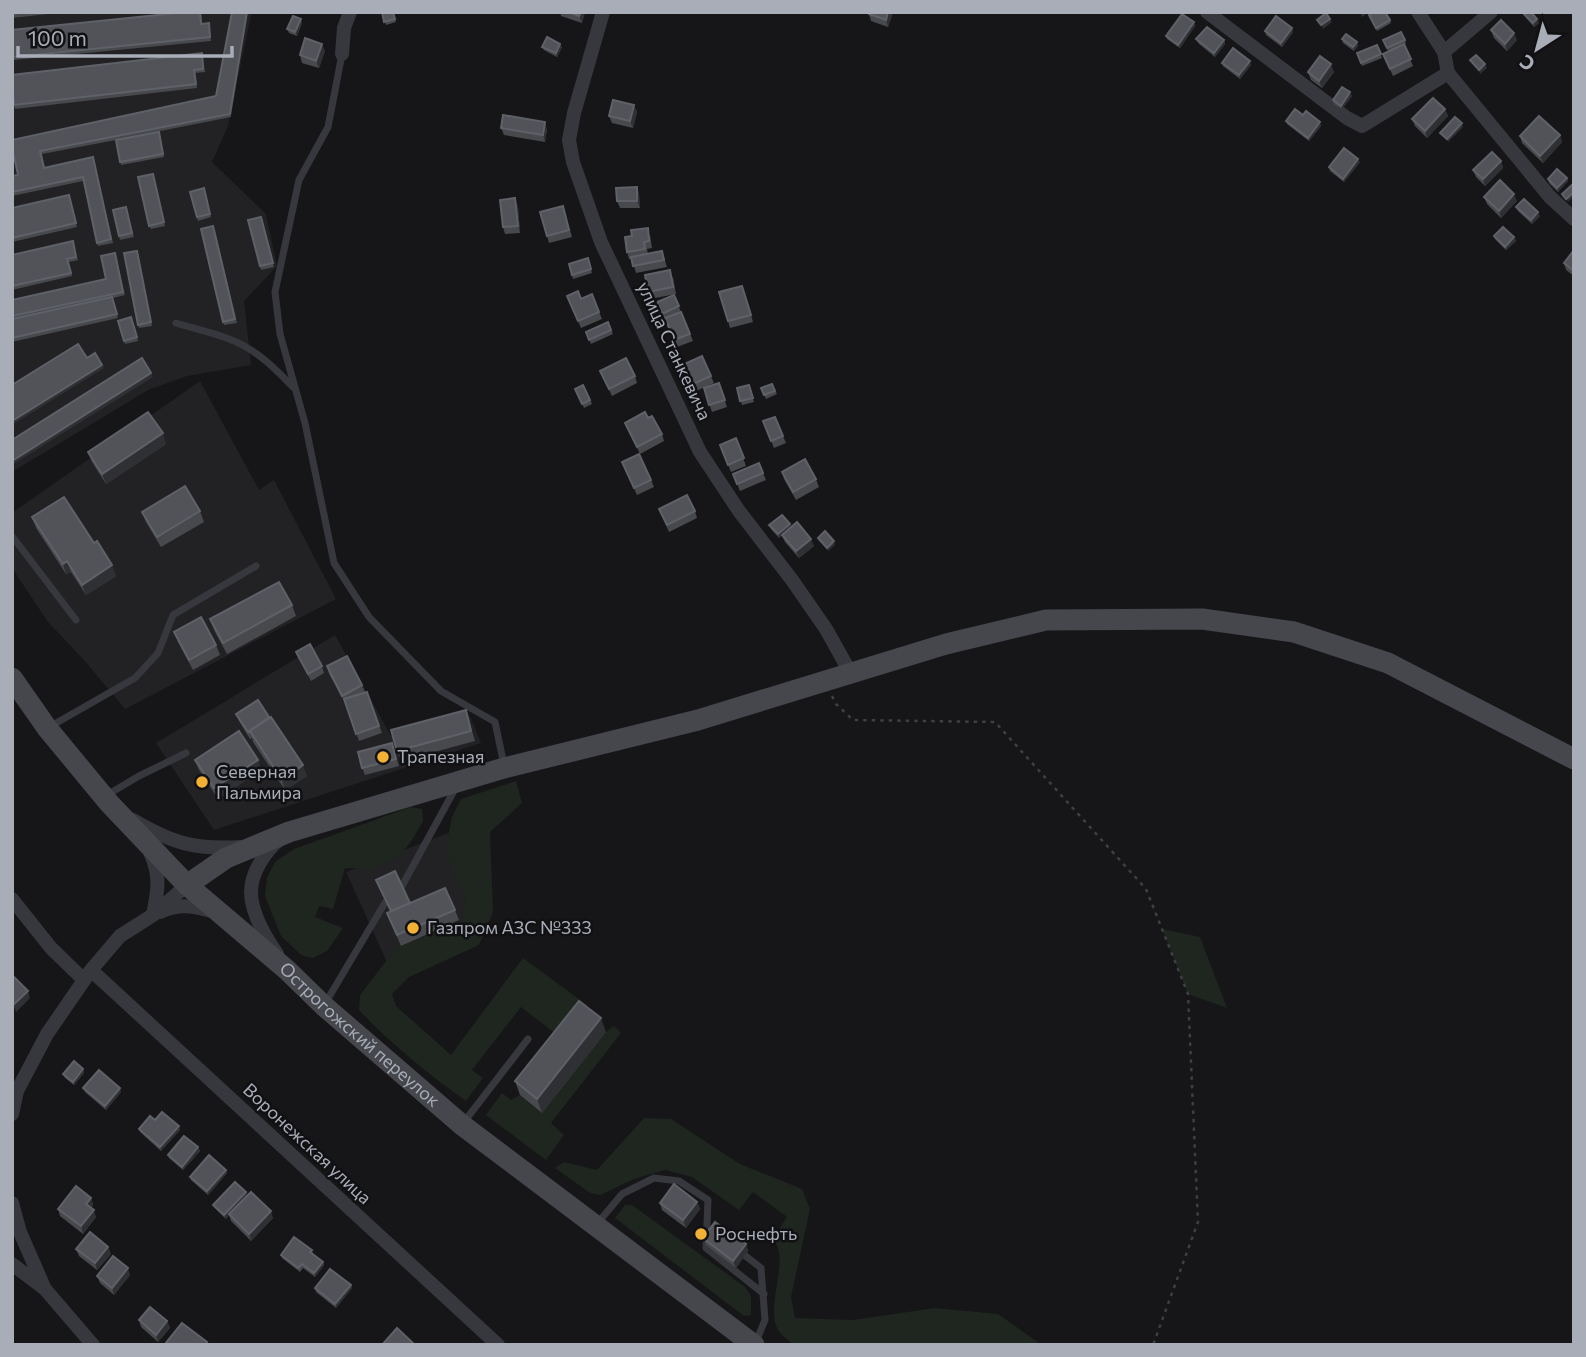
<svg xmlns="http://www.w3.org/2000/svg" width="1586" height="1357" font-family="Commissioner,sans-serif">
	<style>
		.built { fill: #222225 }
		.green { fill: #1e261f }
		.lines { fill: none; stroke-linecap: round; stroke-linejoin: round }
		.path { stroke: #3d3f44; stroke-width: 2.5; stroke-dasharray: 3.5 5; stroke-linecap: butt }
		.lane { stroke: #37383d; stroke-width: 7 }
		.street { stroke: #37383d; stroke-width: 14 }
		.secondary { stroke: #45474d; stroke-width: 21 }
		.wall { fill: #47494d }
		.shaded-wall { fill: #2f3033 }
		.building { fill: #525359; stroke: #5f6168; stroke-width: 2 }
		.poi-dot { fill: #f2b134; stroke: #111113; stroke-width: 2.5 }
		.labels { text-anchor: middle; stroke-width: 5; stroke-linejoin: round; paint-order: stroke }
		.street-label { font-size: 18px; fill: #a8adb8; stroke: #111113 }
		.poi-label { font-size: 18px; fill: #a8adb8; stroke: #111113; text-anchor: start }
	</style>
	<rect width="100%" height="100%" fill="#161618"/>
	<path class="built" d="M12,12H255L251,15L228,126L212,162L266,214L277,266L244,301L251,365L187,376L148,390L12,472Z
		M200,381L259,490L274,480L336,599L125,709L84,660L48,622L12,568V513Z
		M335,635L391,736L470,716L481,743L214,830L156,743Z
		M451,832L476,928L391,971L346,872Z"/>
	<path class="green" d="M516,781L522,803L490,832L493,912L479,945L409,977L392,994L396,1006L451,1055L523,958L587,1005L584,1015L560,1037L521,1007L472,1070L483,1078L466,1101C428,1074 391,1044 359,1010L360,995L396,948L463,921L466,900L448,857L447,841L452,817L461,799Z
		M411,807L422,809L423,821L414,837L400,856L372,869L345,868L333,909L319,906L315,917L343,928L327,951L313,958L301,955L281,936L265,896L267,878L275,862L294,849Z
		M1162,929L1200,937L1227,1008L1188,994Z
		M614,1026L621,1033L551,1123L564,1135L546,1160L486,1115L502,1093L511,1100L520,1095L542,1113L606,1032Z
		M644,1118L671,1119L740,1164L802,1189L810,1209L791,1297L795,1318L853,1320L935,1308L998,1314L1042,1345H794C789,1341 782,1336 778,1330C766,1309 785,1271 778,1248C778,1246 773,1239 773,1238L787,1217L753,1192L739,1210L692,1177L665,1170L634,1179L600,1195L590,1193L555,1168L564,1162L597,1170Z
		M625,1205H632L745,1287L751,1296V1315L744,1316L615,1218Z"/>
	<g class="lines">
		<path class="path" d="M832,696L836,704L853,720L995,722L1146,889L1188,994L1198,1222L1153,1345"/>
		<path class="lane" d="M342,54L328,127L299,180L275,292L280,334L305,423L334,563L369,617L441,691L495,722L504,765
			M176,323C199,330 225,335 246,347C264,357 279,373 293,387
			M12,536L76,620
			M51,726L135,678L158,653L173,615L256,566
			M107,795L139,776L186,753
			M402,886L455,789
			M326,1002L386,901
			M464,1122L528,1039
			M596,1225L622,1194L654,1178L679,1181L708,1200L706,1248L764,1294
			M738,1250L761,1268L765,1320L755,1344"/>
		<path class="street" d="M603,12L574,113L569,140L573,162L601,242L700,452L739,511L792,580L826,629L850,672
			M1207,12L1347,118L1362,126L1448,73
			M1418,12L1444,52L1448,73L1550,197L1574,219
			M1444,52L1491,12
			M342,54L344,28L350,12
			M133,820C172,843 195,850 240,847
			M150,852C161,876 158,890 153,915
			M12,899L51,948L84,980
			M160,912C181,903 193,906 215,912
			M277,954C266,938 251,912 251,892C251,873 265,851 280,839
			M91,970L498,1345
			M12,1114L17,1091L47,1034L91,970L120,936L153,915L187,885
			M12,1203L20,1232L44,1287
			M12,1264L45,1289L93,1345"/>
		<g class="secondary">
			<path id="s1" d="M12,678L47,728L109,803L187,885L287,970L324,1006L462,1125L754,1345"/>
			<path d="M187,885L226,858L289,832L504,768L698,720L946,644L1046,620L1202,619L1294,632L1388,663L1574,759"/>
		</g>
	</g>
	<path class="wall" d="M12,12H66L12,18Z
		M201,12L202,24L209,23L211,41L14,60L13,57Z
		M232,12L231,117L130,137L159,132L164,157L121,165L116,140L42,154L45,168L93,157L113,243L98,246L83,181L12,196V176L18,175L15,160H12V140L216,96Z
		M382,12H393L396,22L386,25Z
		M560,12H585L582,23L561,16Z
		M869,12H893L888,27L871,21L869,14Z
		M1521,12H1531L1539,23L1534,27Z
		M1369,15L1390,20L1391,23L1377,31Z
		M1194,22L1195,26L1180,48L1167,39L1166,36Z
		M302,23L297,36L289,33L287,29Z
		M1292,28L1293,32L1282,47L1266,35L1265,31Z
		M1491,30L1517,40L1507,51L1494,38Z
		M1401,32L1406,43L1404,45L1413,66L1393,76L1383,54L1388,51L1383,40Z
		M1196,39L1224,40L1225,44L1215,57L1198,43Z
		M1342,39L1357,42L1358,46L1354,51L1343,43Z
		M560,44L562,47L557,57L544,50L542,47Z
		M1377,45L1382,58L1362,66L1357,53Z
		M325,51L319,68L302,63L300,55Z
		M203,57L205,72L195,73L197,88L15,109L14,105Z
		M1222,63L1251,65L1240,79L1223,66Z
		M1308,72H1334L1322,88L1311,80Z
		M1352,96L1342,109L1334,104L1333,100Z
		M634,105L637,112L633,128L612,123L609,116Z
		M1445,109L1448,116L1427,138L1415,126L1412,119Z
		M1303,115L1321,126L1309,141L1287,124L1286,121Z
		M501,128L547,129L545,142L504,135Z
		M1560,135L1562,142L1543,163L1522,143L1520,136Z
		M1501,161L1503,168L1485,186L1476,177L1473,170Z
		M1360,162L1344,182L1330,171L1329,167Z
		M154,177L165,226L151,229L149,226Z
		M1567,178L1568,181L1558,192L1549,183L1548,179Z
		M637,187L639,194L640,208H620L617,201Z
		M204,188L211,217L198,221L190,192Z
		M69,195L77,227L12,242V208Z
		M1484,197L1517,201L1501,218L1487,204Z
		M518,206L520,233L505,234L503,227Z
		M126,207L134,237L120,240L119,236Z
		M1516,207L1540,216L1532,224L1518,211Z
		M565,213L572,237L549,243L547,236Z
		M261,217L274,267L261,270L248,220Z
		M215,230L237,323L224,325L223,322Z
		M650,235L652,248L647,249L648,254L662,251L667,267L636,273L632,259H629L627,252L632,236Z
		M1494,236L1514,237L1516,241L1506,250L1495,239Z
		M73,241L78,260L69,262L72,276L12,290V255Z
		M1574,250V276L1566,270L1564,263Z
		M115,253L125,295L113,298L118,318L12,342V300L106,279Z
		M138,254L152,326L139,328L138,325Z
		M588,258L592,273L573,279L569,264Z
		M673,277L676,294L650,299L648,292Z
		M745,293L753,322L730,328L728,321Z
		M592,294L602,319L581,328L570,303Z
		M674,295L693,341L677,347L657,302Z
		M131,317L138,341L125,344L118,321Z
		M608,322L613,334L591,344L586,332Z
		M702,356L714,383L694,392L682,365Z
		M600,371L635,376L637,383L612,396Z
		M719,383L727,407L712,412L704,388Z
		M772,384L777,394L766,399L761,388Z
		M583,385L592,404L584,408L575,389Z
		M749,385L754,402L742,405L737,388Z
		M648,418L662,434L664,441L640,454L625,423Z
		M763,421L783,436L786,443L774,448Z
		M736,438L746,466L731,472L720,445Z
		M166,444L106,484L92,462L88,452Z
		M622,462L651,480L654,487L637,495Z
		M759,463L766,480L740,491L733,474Z
		M782,472L816,479L819,487L796,500L784,479Z
		M659,509L695,511L697,518L669,532Z
		M200,511L204,522L161,547L146,522L142,512Z
		M32,517L116,576L86,595L71,572L66,574L36,528Z
		M790,524L791,528L814,546L799,558L785,542L782,535L779,538L771,529L769,525Z
		M292,605L296,616L227,654L214,630L210,619Z
		M174,632L216,645L220,655L193,670L178,642Z
		M296,652L322,666L324,673L311,681L299,659Z
		M327,666L362,685L365,692H367L382,733L359,741L345,702L329,674Z
		M466,710L475,741L401,761L397,751Z
		M236,714L307,776L285,790L253,742L252,738L250,739L239,721Z
		M392,743L399,766L365,775L362,768Z
		M195,760H258L261,770L218,799L199,770Z
		M410,903L455,910L459,920L401,946L387,913Z
		M606,1032L542,1113L520,1095L515,1081Z
		M83,1069L84,1073L74,1085L65,1078L63,1074Z
		M83,1088L121,1092L106,1110L85,1092Z
		M155,1120L180,1130L161,1151L140,1132L139,1129Z
		M198,1147L200,1151L183,1170L169,1158L168,1155Z
		M226,1170L227,1173L208,1195L191,1180L190,1177Z
		M246,1192L247,1195L273,1218L251,1241L231,1221L229,1215L226,1219L215,1208L213,1205Z
		M91,1198L93,1205L91,1208L96,1217L83,1234L60,1216L58,1209Z
		M697,1202L700,1209L686,1228L662,1210L660,1203Z
		M703,1238L746,1244L748,1251L736,1268L706,1245Z
		M108,1247L111,1254L97,1270L79,1256L76,1249Z
		M312,1250L313,1254L323,1262L324,1265L315,1277L303,1268L300,1272L282,1258L281,1255Z
		M130,1275L114,1295L100,1283L97,1276Z
		M351,1285L352,1288L336,1308L316,1292L315,1288Z
		M139,1320L167,1321L170,1328L158,1342L141,1327Z"/>
	<path class="shaded-wall" d="M247,12H248L231,117L230,114Z
		M581,12H585L582,23L579,16Z
		M888,12H893L888,27L886,20Z
		M1360,12H1369L1362,17Z
		M301,19L302,23L297,36L295,32Z
		M1330,19L1332,22L1323,29L1321,25Z
		M1537,19L1539,23L1534,27L1533,23Z
		M1194,22L1195,26L1180,48L1178,45Z
		M1292,28L1293,32L1282,47L1281,43Z
		M1514,33L1517,40L1507,51L1505,44Z
		M1224,40L1225,44L1215,57L1214,53Z
		M1357,42L1358,46L1354,51L1353,47Z
		M322,44L325,51L319,68L316,61Z
		M560,44L562,47L557,57L556,53Z
		M1250,61L1251,65L1240,79L1239,75Z
		M1331,64L1334,72L1322,88L1319,81Z
		M1485,64L1487,68L1480,74L1479,70Z
		M1350,92L1352,96L1342,109L1341,106Z
		M634,105L637,112L633,128L630,121Z
		M1445,109L1448,116L1427,138L1425,131Z
		M545,122L547,129L545,142L543,135Z
		M1320,122L1321,126L1309,141L1308,138Z
		M1462,123L1463,127L1448,142L1447,139Z
		M1560,135L1562,142L1543,163L1540,156Z
		M1358,159L1360,162L1344,182L1343,179Z
		M1501,161L1503,168L1485,186L1483,179Z
		M1567,178L1568,181L1558,192L1557,188Z
		M637,187L639,194L640,208L637,201Z
		M1574,192V196L1568,202L1566,199Z
		M1514,194L1517,201L1501,218L1499,211Z
		M515,198L518,206L520,233L518,226Z
		M1538,212L1540,216L1532,224L1531,220Z
		M1514,237L1516,241L1506,250L1505,247Z
		M102,365L104,368L12,425V421Z
		M151,373L153,377L12,465V461Z
		M163,433L166,444L106,484L102,474Z
		M790,524L791,528L779,538L778,534Z
		M811,539L814,546L799,558L796,551Z
		M834,541L835,545L828,551L827,548Z
		M67,561L71,572L66,574L63,564Z
		M112,565L116,576L86,595L82,585Z
		M258,760L261,770L218,799L214,788Z
		M303,765L307,776L285,790L282,780Z
		M28,991L30,998L16,1012L13,1005Z
		M601,1018L606,1032L542,1113L537,1099Z
		M83,1069L84,1073L74,1085L73,1082Z
		M120,1088L121,1092L106,1110L105,1106Z
		M179,1126L180,1130L161,1151L160,1147Z
		M198,1147L200,1151L183,1170L182,1167Z
		M226,1170L227,1173L208,1195L207,1191Z
		M246,1192L248,1196L226,1219L224,1215Z
		M91,1198L93,1205L89,1211L86,1204Z
		M697,1202L700,1209L686,1228L683,1220Z
		M94,1210L96,1217L83,1234L81,1226Z
		M271,1211L273,1218L251,1241L249,1234Z
		M746,1244L748,1251L736,1268L733,1261Z
		M108,1247L111,1254L97,1270L95,1263Z
		M323,1262L324,1265L315,1277L314,1273Z
		M128,1268L130,1275L114,1295L112,1288Z
		M351,1285L352,1288L336,1308L335,1304Z
		M167,1321L170,1328L158,1342L156,1335Z"/>
	<path class="building" d="M12,12H30L12,14Z
		M187,12H200L201,24L209,23L210,37L13,57L12,30Z
		M232,12H247L230,114L40,151L44,168L93,157L111,239L97,243L83,177L12,192V176L18,175L14,156H12V140L216,96Z
		M382,12H393L395,19L384,22Z
		M569,12H581L579,16Z
		M869,12H888L886,20L869,14Z
		M1374,12H1385L1390,20L1376,28L1369,15Z
		M1522,12H1531L1537,19L1533,23Z
		M1326,13L1330,19L1321,25L1317,20Z
		M1182,14L1194,22L1178,45L1166,36Z
		M293,16L301,19L295,32L287,29Z
		M1276,16L1292,28L1281,43L1265,31Z
		M1501,20L1514,33L1505,44L1491,30Z
		M1207,27L1224,40L1214,53L1196,39Z
		M1401,32L1405,40L1387,48L1383,40Z
		M1346,34L1357,42L1353,47L1342,39Z
		M547,37L560,44L556,53L542,47Z
		M305,38L322,44L316,61L300,55Z
		M1404,44L1411,59L1390,69L1383,54Z
		M1377,45L1381,54L1361,63L1357,53Z
		M1233,48L1250,61L1239,75L1222,63Z
		M202,53L203,69L194,70L196,84L14,105L12,75Z
		M1476,55L1485,64L1479,70L1470,60Z
		M1320,56L1331,64L1319,81L1308,72Z
		M1342,87L1350,92L1341,106L1333,100Z
		M1433,98L1445,109L1425,131L1412,119Z
		M613,100L634,105L630,121L609,116Z
		M1295,109L1303,115L1306,111L1320,122L1308,138L1286,121Z
		M503,115L545,122L543,135L501,128Z
		M1539,116L1560,135L1540,156L1520,136Z
		M1455,117L1462,123L1447,139L1440,133Z
		M159,132L163,154L120,162L116,140Z
		M1344,148L1358,159L1343,179L1329,167Z
		M1492,152L1501,161L1483,179L1473,170Z
		M1557,169L1567,178L1557,188L1548,179Z
		M153,174L164,222L149,226L138,177Z
		M1500,180L1514,194L1499,211L1484,197Z
		M1572,185L1574,187V192L1566,199L1562,194Z
		M637,187V201H617L616,188Z
		M204,188L210,214L197,217L190,192Z
		M69,195L76,223L12,238V208Z
		M515,198L518,226L503,227L500,200Z
		M1524,199L1538,212L1531,220L1516,207Z
		M563,206L569,230L547,236L540,212Z
		M126,207L132,233L119,236L113,210Z
		M261,217L273,263L260,266L248,220Z
		M213,226L235,319L223,322L201,229Z
		M1503,227L1514,237L1505,247L1494,236Z
		M648,228L649,241L644,242L645,249L627,252L625,237L632,236L631,230Z
		M73,241L76,257L67,259L71,273L12,286V255Z
		M1574,250V271L1564,263Z
		M137,251L151,322L138,325L124,253Z
		M662,251L664,260L633,266L631,257Z
		M115,253L123,292L12,316V300L106,279L101,256Z
		M588,258L591,269L572,275L569,264Z
		M670,270L673,287L648,292L645,275Z
		M742,286L751,315L728,321L719,292Z
		M578,291L581,299L592,294L599,312L578,321L567,296Z
		M674,295L679,306L662,314L657,302Z
		M112,297L117,314L12,338V319Z
		M681,312L690,334L674,340L665,318Z
		M131,317L137,337L124,341L118,321Z
		M608,322L611,330L589,340L586,332Z
		M78,344L87,358L95,353L102,365L12,421V385Z
		M702,356L711,376L691,385L682,365Z
		M142,358L151,373L12,461V440Z
		M626,358L635,376L609,389L600,371Z
		M719,383L725,400L709,405L704,388Z
		M772,384L775,391L764,395L761,388Z
		M583,385L590,400L582,404L575,389Z
		M749,385L753,398L740,401L737,388Z
		M148,412L163,433L102,474L88,452Z
		M645,412L648,418L652,416L662,434L637,447L625,423Z
		M775,417L783,436L771,441L763,421Z
		M736,438L744,458L728,465L720,445Z
		M639,454L651,480L634,488L622,462Z
		M805,459L816,479L793,492L782,472Z
		M759,463L763,473L737,484L733,474Z
		M185,486L200,511L157,537L142,512Z
		M687,495L695,511L667,525L659,509Z
		M64,497L94,543L97,541L112,565L82,585L67,561L63,564L32,517Z
		M782,515L790,524L778,534L769,525Z
		M797,522L811,539L796,551L782,535Z
		M825,531L834,541L827,548L818,538Z
		M279,582L292,605L223,643L210,619Z
		M201,617L216,645L189,660L174,632Z
		M310,644L322,666L308,674L296,652Z
		M347,656L362,685L342,696L327,666Z
		M367,692L379,726L356,734L344,699Z
		M258,700L269,717L248,732L236,714Z
		M466,710L471,731L397,751L391,730Z
		M271,717L303,765L282,780L250,731Z
		M239,731L258,760L214,788L195,760Z
		M392,743L396,759L362,768L358,752Z
		M395,871L410,903L391,911L376,880Z
		M445,888L455,910L397,935L387,913Z
		M12,975L28,991L13,1005L12,1003Z
		M579,1001L601,1018L537,1099L515,1081Z
		M74,1061L83,1069L73,1082L63,1074Z
		M99,1070L120,1088L105,1106L83,1088Z
		M162,1112L179,1126L160,1147L139,1129L150,1116L155,1120Z
		M184,1136L198,1147L182,1167L168,1155Z
		M209,1155L226,1170L207,1191L190,1177Z
		M235,1182L246,1192L224,1215L213,1205Z
		M674,1184L697,1202L683,1220L660,1203Z
		M76,1186L91,1198L86,1204L94,1210L81,1226L58,1209Z
		M251,1192L271,1211L249,1234L229,1214Z
		M715,1222L746,1244L733,1261L703,1238Z
		M90,1232L108,1247L95,1263L76,1249Z
		M294,1237L312,1250L310,1252L323,1262L314,1273L302,1264L298,1268L281,1255Z
		M113,1256L128,1268L112,1288L97,1276Z
		M330,1269L351,1285L335,1304L315,1288Z
		M150,1307L167,1321L156,1335L139,1320Z
		M182,1323L207,1342L205,1345L165,1344Z
		M397,1328L415,1345H382Z"/>
	<g class="poi-dot">
		<circle cx="383" cy="757" r="7"/>
		<circle cx="202" cy="782" r="7"/>
		<circle cx="413" cy="928" r="7"/>
		<circle cx="701" cy="1234" r="7"/>
	</g>
	<g class="labels">
		<g class="street-label">
			<text transform="translate(674 351) rotate(65)" y="6">улица Станкевича</text>
			<text dy="6" stroke="none"><textPath href="#s1" startOffset="500">Острогожский переулок</textPath></text>
			<text transform="translate(307 1144) rotate(43)" y="6">Воронежская улица</text>
		</g>
		<g class="poi-label">
			<text x="397" y="763">Трапезная</text>
			<text x="216" y="778">Северная<tspan x="216" dy="21">Пальмира</tspan></text>
			<text x="427" y="934">Газпром АЗС №333</text>
			<text x="715" y="1240">Роснефть</text>
		</g>
	</g>
	<rect width="1586" height="1357" fill="none" stroke="#a8adb8" stroke-width="28"/>
	<g transform="translate(1537 49) rotate(216)" stroke="#111113" stroke-width="5" paint-order="stroke">
	<path d="M0-5L12 26L0 18L-12 26Z" fill="#a8adb8"/>
	<text y="-10" font-size="19" font-weight="bold" text-anchor="middle" fill="#a8adb8">С</text>
	</g>
	<path d="M18 46v10h214v-10" fill="none" stroke="#a8adb8" stroke-width="3.5"/>
	<text x="28" y="46" font-size="21" fill="#a8adb8" stroke="#111113" stroke-width="5" paint-order="stroke">100 m</text>
</svg>
